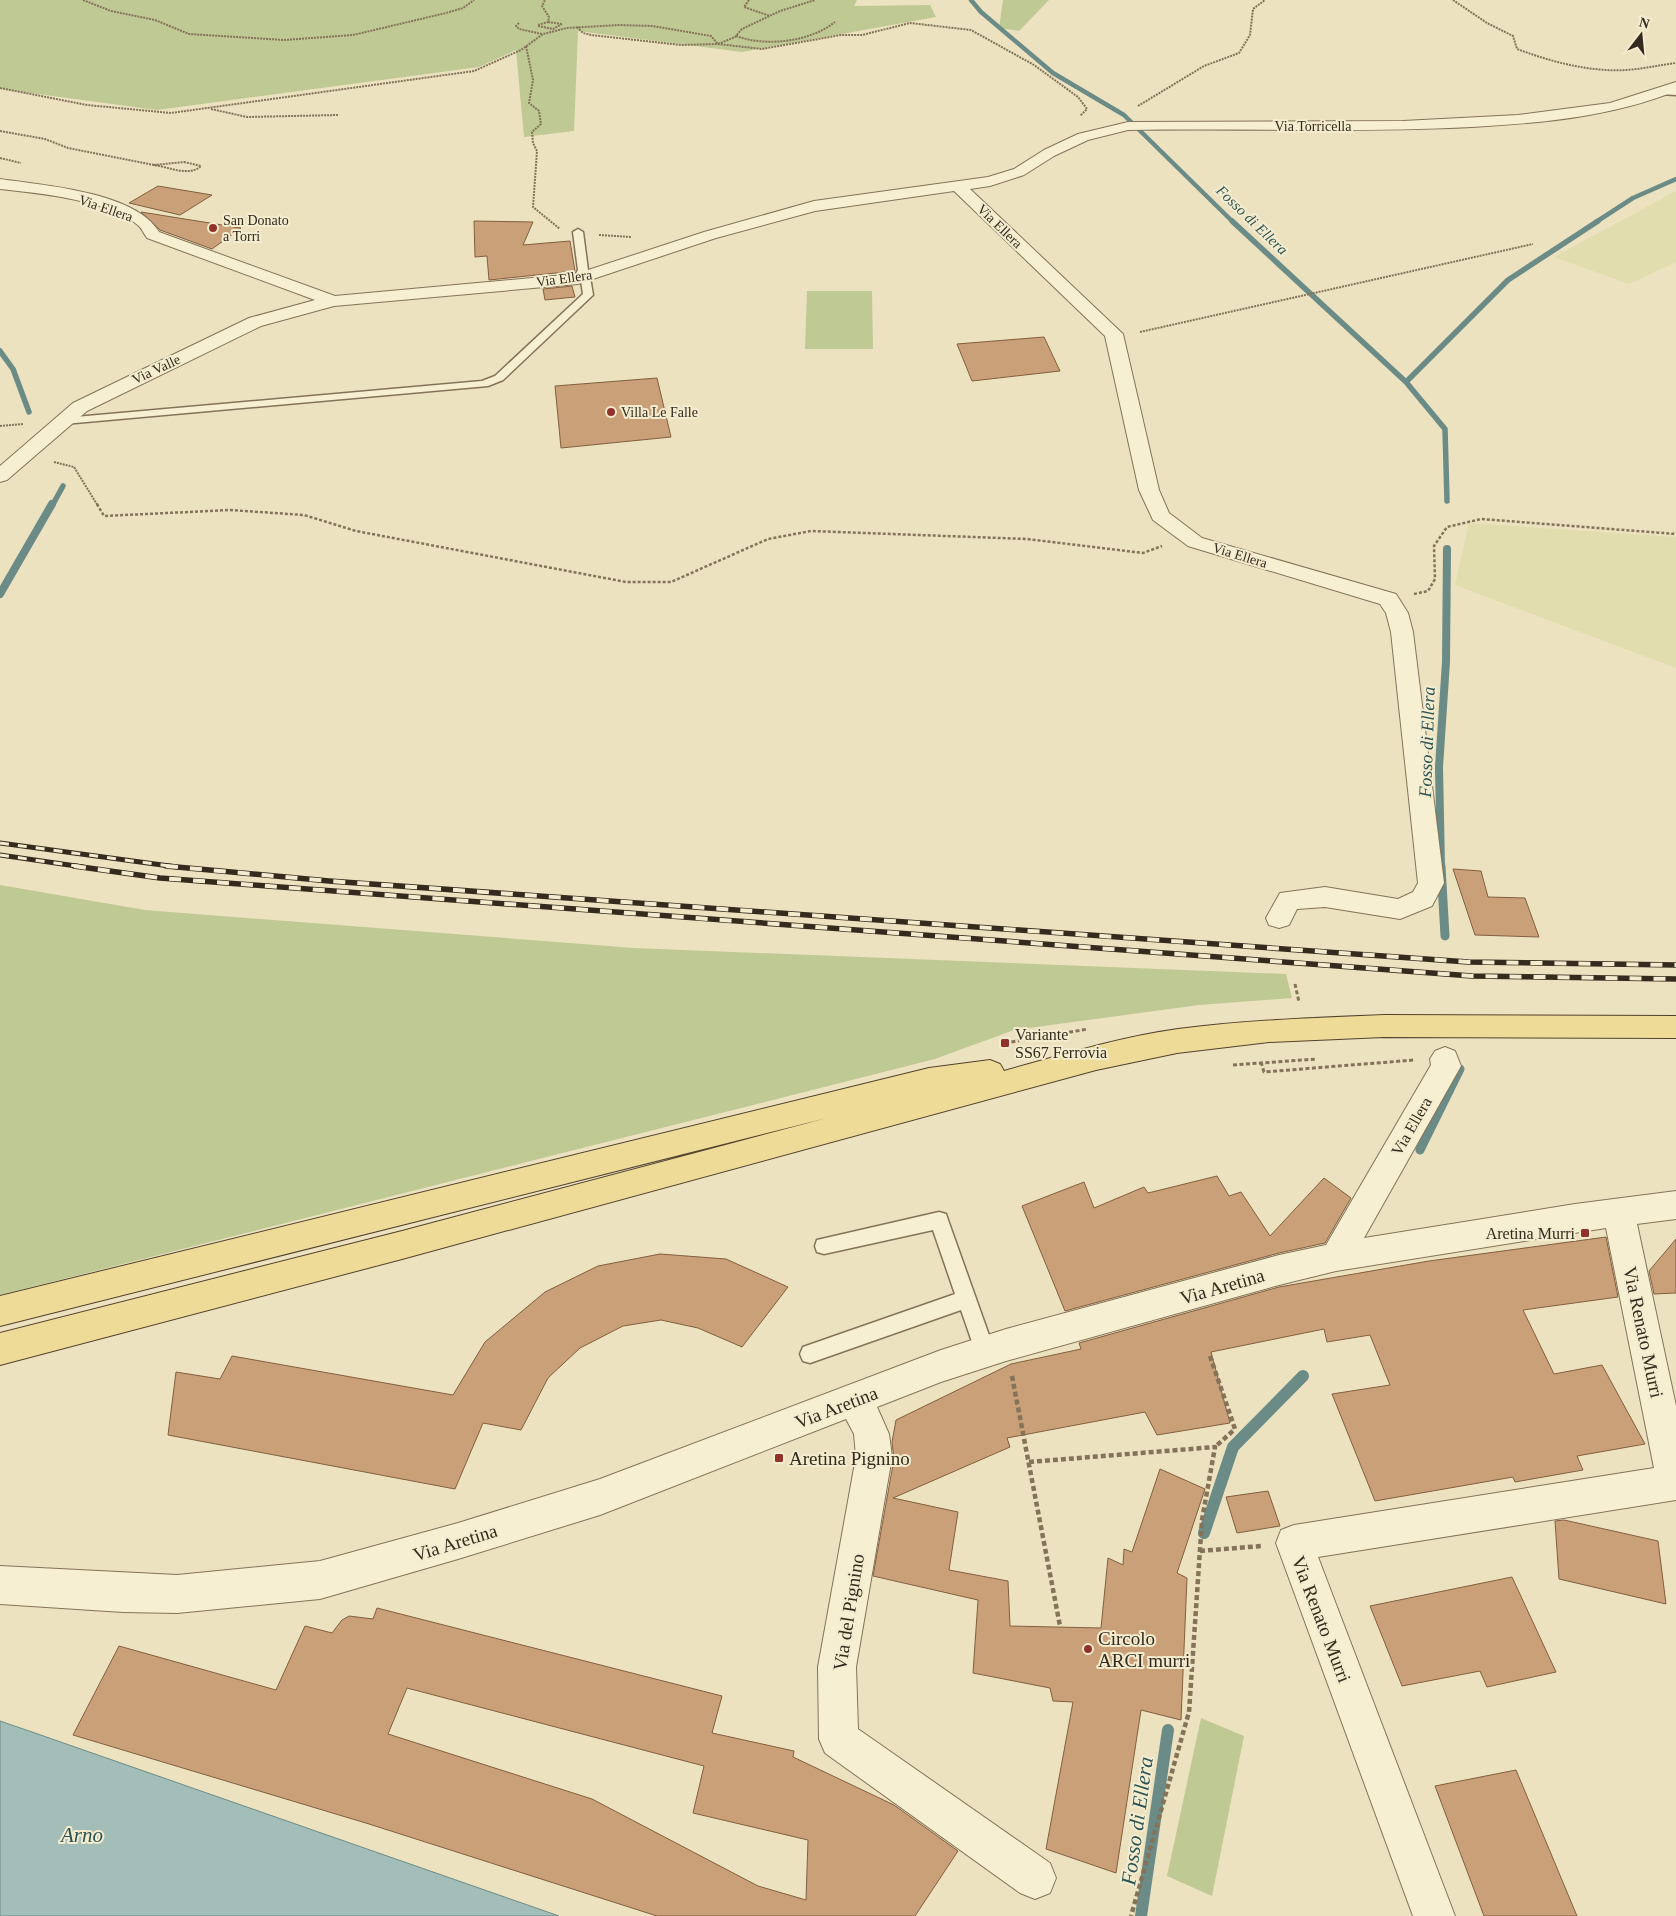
<svg xmlns="http://www.w3.org/2000/svg" width="1676" height="1916" font-family="Georgia,serif">
	<style>
		.farmland { fill: #e1ddae }
		.green { fill: #bfc994 }
		.water { fill: #a3beb8; stroke: #6a8b86 }
		.lines { fill: none; stroke-linecap: round; stroke-linejoin: round }
		.stream-far4 { stroke: #6a8b86; stroke-width: 4.5 }
		.stream-far3 { stroke: #6a8b86; stroke-width: 5.5 }
		.stream-far2 { stroke: #6a8b86; stroke-width: 8 }
		.stream-far1 { stroke: #6a8b86; stroke-width: 9 }
		.stream { stroke: #6a8b86; stroke-width: 12 }
		.building { fill: #c9a077; stroke: #825f3f; fill-rule: evenodd }
		.lane-casing { stroke: #847359; stroke-width: 3 }
		.street-casing { stroke: #847359; stroke-width: 2 }
		.primary-casing { stroke: #52412d; stroke-width: 2 }
		.path-far3 { stroke: #847359; stroke-width: 2; stroke-dasharray: 2 1; stroke-linecap: butt }
		.path-far2 { stroke: #847359; stroke-width: 2.5; stroke-dasharray: 3 2; stroke-linecap: butt }
		.path-far1 { stroke: #847359; stroke-width: 3; stroke-dasharray: 4 2.5; stroke-linecap: butt }
		.path { stroke: #847359; stroke-width: 4.5; stroke-dasharray: 5 3; stroke-linecap: butt }
		.lane { fill: #f7efd2; fill-rule: evenodd }
		.street { fill: #f7efd2; fill-rule: evenodd }
		.primary { fill: #efdb98; fill-rule: evenodd }
		.rail-far1-casing { stroke: #342a1d; stroke-width: 5 }
		.rail-casing { stroke: #342a1d; stroke-width: 5.5 }
		.rail-far1 { stroke: #f4eccf; stroke-width: 3; stroke-dasharray: 9; stroke-linecap: butt }
		.rail { stroke: #f4eccf; stroke-width: 4; stroke-dasharray: 12; stroke-linecap: butt }
		.poi-dot { fill: #91322b; stroke: #f4eccf; stroke-width: 2 }
		.labels { text-anchor: middle; stroke-width: 4; stroke-linejoin: round; paint-order: stroke }
		.far-street-label { font-size: 14px; fill: #342a1d; stroke: #f4eccf }
		.far-poi-label { font-size: 14px; fill: #342a1d; stroke: #f4eccf; text-anchor: start }
		.far-water-label { font-size: 15px; font-style: italic; fill: #2c5353; stroke: #f4eccf }
		.poi-label { font-size: 16px; fill: #342a1d; stroke: #f4eccf; text-anchor: start }
		.street-label { font-size: 16px; fill: #342a1d; stroke: #f4eccf }
		.water-label { font-size: 18px; font-style: italic; fill: #2c5353; stroke: #f4eccf }
		.near-street-label { font-size: 19px; fill: #342a1d; stroke: #f4eccf }
		.near-poi-label { font-size: 19px; fill: #342a1d; stroke: #f4eccf; text-anchor: start }
		.near-water-label { font-size: 21px; font-style: italic; fill: #2c5353; stroke: #f4eccf }
	</style>
	<rect width="100%" height="100%" fill="#ece2c0"/>
	<path class="farmland" d="M1676,191V262L1629,284L1554,257Z
		M1469,523L1676,537V668L1455,585Z"/>
	<path class="green" d="M0,0H857L854,6L930,5L936,17L742,52L578,31L574,131L524,137L516,50L479,67L157,110L0,89Z
		M1003,0H1049L1019,31L999,28Z
		M807,291H872L873,349H805Z
		M0,885L145,910L634,948L1286,974L1292,998L1199,1005L1014,1030L935,1059L0,1295Z
		M1201,1718L1244,1736L1212,1896L1167,1876Z"/>
	<path class="water" d="M0,1721L32,1732L559,1916H0Z"/>
	<g class="lines">
		<path class="stream-far4" d="M971,0L981,12L1053,73L1124,115L1233,222
			M1596,222L1633,198L1676,179"/>
		<path class="stream-far3" d="M1232,221L1406,382L1445,429L1447,501
			M0,351L13,369L29,412
			M1406,382L1508,280L1598,221
			M52,506L63,486"/>
		<path class="stream-far2" d="M0,594L52,504
			M1441,867L1439,767L1446,662L1447,549"/>
		<path class="stream-far1" d="M1441,866L1445,936
			M1420,1150L1460,1069"/>
		<path class="stream" d="M1204,1533L1233,1447L1303,1376
			M1141,1916L1168,1730"/>
	</g>
	<path class="building" d="M158,186L212,195L180,215L129,203Z
		M141,212L241,228L212,249L160,230Z
		M474,221L533,222L523,245L570,241L575,271L489,280L487,256L475,257Z
		M572,286L575,297L545,300L543,289Z
		M1044,337L1060,371L972,381L957,344Z
		M657,378L671,437L561,448L555,386Z
		M1453,869L1481,871L1488,897L1525,898L1539,937L1475,935Z
		M1217,1176L1229,1196L1241,1192L1270,1236L1324,1178L1351,1198L1325,1243L1279,1253L1065,1311L1022,1206L1084,1182L1094,1208L1144,1187L1148,1193Z
		M1606,1237L1618,1297L1523,1310L1554,1374L1602,1365L1645,1444L1577,1456L1583,1470L1515,1482L1513,1477L1375,1501L1332,1394L1390,1385L1370,1335L1327,1342L1324,1329L1211,1352L1230,1423L1157,1435L1145,1412L1007,1438L1010,1447L893,1498L958,1512L949,1570L1008,1581L1010,1626L1101,1628L1108,1558L1123,1565L1124,1549L1132,1552L1160,1469L1205,1489L1177,1573L1187,1578L1181,1720L1141,1710L1116,1873L1046,1849L1073,1702L1053,1701L1050,1688L973,1673L978,1600L873,1576L894,1459L892,1442L896,1420L1011,1364L1081,1349L1079,1343L1279,1287L1429,1261Z
		M1676,1239V1293L1654,1294L1649,1271Z
		M660,1254L726,1259L788,1287L742,1347L698,1328L661,1320L623,1326L580,1348L548,1378L521,1430L483,1423L455,1489L168,1435L176,1372L220,1379L232,1356L453,1395L485,1342L545,1292L598,1266Z
		M1268,1491L1280,1526L1237,1533L1226,1497Z
		M1564,1520L1658,1541L1666,1604L1559,1579L1555,1521Z
		M1512,1577L1556,1672L1487,1687L1480,1671L1402,1686L1370,1606Z
		M377,1608L722,1696L712,1733L794,1751L793,1757L894,1805L958,1851L915,1916H657L369,1824L73,1735L119,1646L276,1690L305,1626L332,1633L342,1620L349,1616L373,1619ZM407,1688L704,1766L693,1813L808,1840L806,1900L758,1886L592,1799L388,1734Z
		M1516,1770L1577,1916H1484L1435,1786Z"/>
	<g class="lines">
		<g class="lane-casing">
			<path id="lane" d="M1659,90L1676,91V95L1659,94Z
				M578,229L583,232L588,270L586,274L590,277L593,295L503,380L488,386L64,424L58,421L64,418L482,381L495,376L583,294L581,281L573,279L578,270L573,232Z
				M939,1212L946,1214L948,1220L995,1352L992,1359L985,1361L978,1359L961,1310L810,1363L803,1361L800,1354L803,1347L955,1294L933,1230L824,1254L817,1252L815,1246L817,1240Z"/>
		</g>
		<g class="street-casing">
			<path id="street" d="M1676,82V91C1611,117 1542,123 1472,127C1358,133 1243,128 1128,130L1088,140L1054,156L1024,175L990,186L970,189L1123,334L1159,490L1169,513L1202,538L1396,594L1408,613L1413,632L1444,883L1432,906L1400,919L1325,907L1297,909L1289,925L1279,928L1269,925L1266,918L1280,893L1325,887L1398,899L1413,892L1418,883L1391,632L1386,613L1380,604L1188,546L1153,520L1139,490L1105,336L954,191L815,211L716,238L578,284L334,306L261,326L87,411L7,480L0,482V466L73,403L249,318L315,300L147,238C144,234 142,229 139,226C109,200 38,193 0,189V179C42,185 136,192 159,232L335,296L576,274L704,232L814,201L988,177L1014,169L1044,150L1078,134L1128,122L1403,121L1518,115L1610,103Z
				M1445,1047L1455,1051L1461,1066L1364,1238L1575,1204L1676,1191V1219L1637,1224L1676,1406V1500L1318,1557L1455,1916H1413L1276,1543L1281,1530L1294,1525L1654,1468L1606,1228L1336,1271L1279,1285L1006,1361L941,1382L877,1407L889,1434L892,1457L856,1667L858,1729L1050,1863L1056,1878L1050,1893L1035,1899L1020,1893L825,1753L819,1739L818,1667L856,1457L854,1434L846,1419L600,1515L458,1559L320,1599L177,1613L123,1612L0,1604V1566L177,1575L320,1561L458,1523L600,1479L941,1350L1006,1329L1279,1255L1326,1245L1431,1065L1430,1059L1435,1051Z"/>
		</g>
		<g class="primary-casing">
			<path id="primary" d="M1384,1015L1676,1016V1038L1384,1037L1269,1042L1177,1053L1096,1070L402,1259L0,1365V1333L402,1231L827,1118L0,1326V1296L929,1068L990,1060L1000,1064L1004,1071C1061,1055 1120,1037 1178,1029C1247,1020 1315,1018 1384,1015Z"/>
		</g>
		<path class="path-far3" d="M83,0L111,11L155,20L189,34L284,40L353,35L446,13L463,8L474,0
			M749,0L744,7L770,16
			M1453,0L1487,23L1513,36L1517,49C1552,62 1589,72 1626,70C1643,69 1659,65 1676,63
			M548,22L562,24
			M519,23L516,26L519,29L542,34
			M538,25L548,22L549,17L542,6L545,0
			M538,26L553,29L562,24
			M577,27L583,33L591,35L681,45L718,44L762,49L841,35H862L910,23L971,30L1034,65L1078,97L1087,109L1080,116
			M736,36C766,47 810,42 835,22
			M526,46L533,80L529,103L539,111L541,124L532,132L533,143L537,151L533,207L560,229
			M0,88L87,105L171,113L474,71L521,50L543,34L567,28L619,25L652,26L711,36L718,44L735,37L742,29L780,11L815,0
			M1138,106L1204,66L1239,53L1250,35L1253,9L1265,0
			M211,109L247,117L338,115
			M0,131L45,139L68,148L154,165
			M0,158L21,163
			M184,162L201,166C190,177 168,167 154,165Z
			M599,235L632,237
			M1140,332L1533,244
			M0,426L23,424
			M54,462L74,467L98,506"/>
		<path class="path-far2" d="M97,504L104,516L230,510L304,515L356,531L626,582H671L768,539L811,531L1027,539L1143,553L1162,546
			M1414,594L1428,591L1435,579L1434,546L1447,527L1481,519L1676,534"/>
		<path class="path-far1" d="M1295,984L1299,1002
			M1005,1043L1088,1029
			M1261,1062L1264,1072L1414,1060
			M1233,1065L1317,1059"/>
		<path class="path" d="M1210,1356L1235,1429L1215,1447
			M1012,1376L1060,1626
			M1029,1462L1215,1447L1202,1520L1189,1712L1131,1916
			M1200,1551L1261,1546"/>
		<use href="#lane" class="lane"/>
		<use href="#street" class="street"/>
		<use href="#primary" class="primary"/>
		<g class="rail-far1-casing">
			<path id="rail-far1" d="M0,843L177,867
				M0,855L83,867"/>
		</g>
		<g class="rail-casing">
			<path id="rail" d="M74,866L160,878L1472,976L1676,979
				M166,866L329,881L1468,962L1676,965"/>
		</g>
		<use href="#rail-far1" class="rail-far1"/>
		<use href="#rail" class="rail"/>
	</g>
	<g class="poi-dot">
		<circle cx="213" cy="228" r="5"/>
		<circle cx="611" cy="412" r="5"/>
		<rect x="1000" y="1038" width="10" height="10" rx="2.5"/>
		<rect x="1580" y="1228" width="10" height="10" rx="2.5"/>
		<rect x="774" y="1453" width="10" height="10" rx="2.5"/>
		<circle cx="1088" cy="1649" r="5"/>
	</g>
	<g class="labels">
		<g class="far-street-label">
			<text x="1313" y="131">Via Torricella</text>
			<text transform="translate(106 208) rotate(19)" y="5">Via Ellera</text>
			<text transform="translate(1000 226) rotate(44)" y="5">Via Ellera</text>
			<text transform="translate(564 278) rotate(-8)" y="5">Via Ellera</text>
			<text transform="translate(156 369) rotate(-25)" y="5">Via Valle</text>
			<text transform="translate(1240 555) rotate(17)" y="5">Via Ellera</text>
		</g>
		<g class="far-poi-label">
			<text x="223" y="225">San Donato<tspan x="223" dy="16">a Torri</tspan></text>
			<text x="621" y="417">Villa Le Falle</text>
		</g>
		<g class="far-water-label">
			<text transform="translate(1252 220) rotate(44)" y="5">Fosso di Ellera</text>
		</g>
		<g class="poi-label">
			<text x="1015" y="1040">Variante<tspan x="1015" dy="18">SS67 Ferrovia</tspan></text>
			<text x="1575" y="1239" text-anchor="end">Aretina Murri</text>
		</g>
		<g class="street-label">
			<text transform="translate(1411 1126) rotate(-60)" y="6">Via Ellera</text>
		</g>
		<g class="water-label">
			<text transform="translate(1427 742) rotate(-88)" y="6">Fosso di Ellera</text>
		</g>
		<g class="near-street-label">
			<text transform="translate(1222 1286) rotate(-16)" y="7">Via Aretina</text>
			<text transform="translate(1644 1332) rotate(78)" y="7">Via Renato Murri</text>
			<text transform="translate(836 1407) rotate(-21)" y="7">Via Aretina</text>
			<text transform="translate(455 1542) rotate(-17)" y="7">Via Aretina</text>
			<text transform="translate(848 1612) rotate(-81)" y="7">Via del Pignino</text>
			<text transform="translate(1322 1619) rotate(69)" y="7">Via Renato Murri</text>
		</g>
		<g class="near-poi-label">
			<text x="789" y="1465">Aretina Pignino</text>
			<text x="1098" y="1645">Circolo<tspan x="1098" dy="22">ARCI murri</tspan></text>
		</g>
		<g class="near-water-label">
			<text transform="translate(1137 1821) rotate(-82)" y="7">Fosso di Ellera</text>
			<text x="82" y="1842">Arno</text>
		</g>
	</g>
	<g transform="translate(1641 35) rotate(16)" stroke="#f4eccf" stroke-width="4" paint-order="stroke">
	<path d="M0-4L9 19L0 12L-9 19Z" fill="#342a1d"/>
	<text y="-8" font-size="14" font-weight="bold" text-anchor="middle" fill="#342a1d">N</text>
	</g>
</svg>
